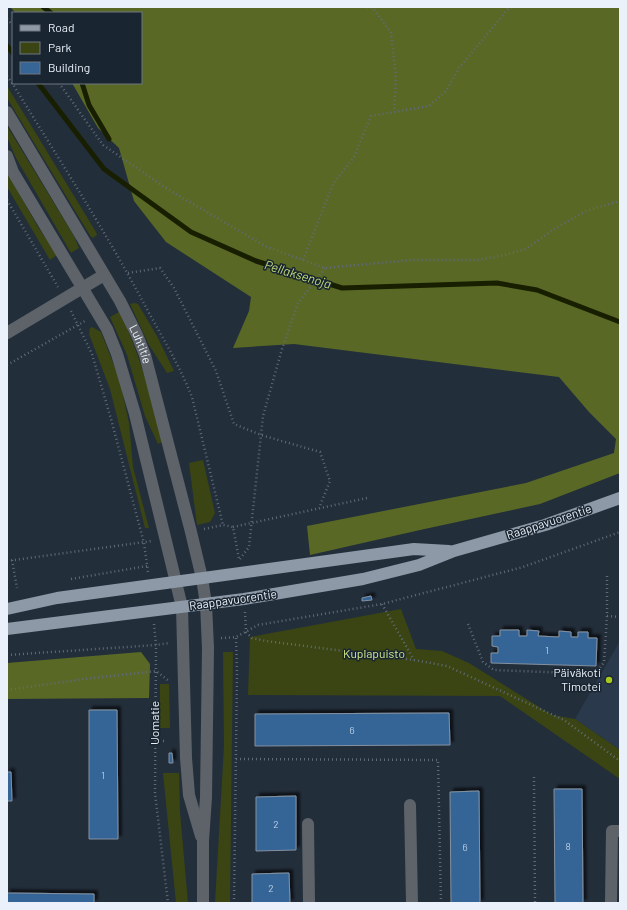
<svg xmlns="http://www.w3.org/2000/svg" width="627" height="910" font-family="Barlow,sans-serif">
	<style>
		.built { fill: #2a3a4c }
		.green { fill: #3a4513 }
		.forest { fill: #596925 }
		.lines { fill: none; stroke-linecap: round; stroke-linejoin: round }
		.stream { stroke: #181f00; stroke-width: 5 }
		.building { fill: #366596; stroke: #8391a1; filter: url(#shadow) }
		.path { stroke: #616b77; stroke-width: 2.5; stroke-dasharray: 1 3; stroke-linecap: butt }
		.minor { stroke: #5e636a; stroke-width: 12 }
		.major { stroke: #8d99a6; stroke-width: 12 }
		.poi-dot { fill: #a7c81f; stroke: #192531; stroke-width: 1.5 }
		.labels { text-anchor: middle; stroke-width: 3; stroke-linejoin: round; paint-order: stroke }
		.number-label { font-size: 10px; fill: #bdcee1 }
		.street-label { font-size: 12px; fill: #eaf1fa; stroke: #192531 }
		.park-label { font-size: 12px; fill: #d2eb8b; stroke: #192531 }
		.poi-label { font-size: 12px; fill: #eaf1fa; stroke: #192531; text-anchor: end }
		.water-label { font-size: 13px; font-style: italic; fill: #bfd879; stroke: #192531 }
	</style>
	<defs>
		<filter id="shadow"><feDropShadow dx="3.5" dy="-3.5" stdDeviation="1" flood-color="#0009"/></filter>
	</defs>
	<rect width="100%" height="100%" fill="#232e3b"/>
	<path class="built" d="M620,641V750L575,719Z"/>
	<path class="green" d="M7,86L96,232L97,235L93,238L91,237L80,219L7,98Z
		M7,126L74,236L79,248L71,253L16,158L7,137Z
		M7,172L38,227L57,255L50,260L7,187Z
		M134,303L138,304L157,336L174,371L167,373L149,345L130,304Z
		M119,312C140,352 151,398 162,442L158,444L145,416L127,355L110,317Z
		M92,327L101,332L120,381L129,423L133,467L149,528H145L110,389L89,334L90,328Z
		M203,460L215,513L210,522L197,525L189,463Z
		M401,609L416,649L442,651L469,663L552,715L575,719L620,750V779L500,696L248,695L250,637Z
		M223,652H233L230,903H215L224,746Z
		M160,684H169L170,728H160Z
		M163,773H179L180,812L188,903H176Z"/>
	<path class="forest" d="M10,7H620V473L540,504L420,530L310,555L307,526L526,483L614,453L616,439L589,412L559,377L294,344L233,348L249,311L251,297L166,242L134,201L119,148L98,128L72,83H141V13H16Z
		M141,652L150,664L149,698L7,699V663Z"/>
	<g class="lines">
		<path class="stream" d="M43,7L51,13
			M7,46L13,53
			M38,83L104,169L191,232L256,261L342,288L497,283L537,290L620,322
			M82,83L89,105L109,139"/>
	</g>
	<path class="building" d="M371,596L372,600L362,601V598Z
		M500,630H519V636H527V630L539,631L538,636L559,637V631L571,632V637H578V632H588V638H597L596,666L491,663V653H498V647L492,646V636H500Z
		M89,710H117L118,839H89Z
		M449,713L450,745L255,746V714Z
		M169,753H172L173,763H169Z
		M7,772H11L12,801H7Z
		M554,789H582L583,903H555Z
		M479,791L480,903H451L450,792Z
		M296,796V850L256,851V797Z
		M289,873L290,903H252V874Z
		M7,893L94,894V903H7Z"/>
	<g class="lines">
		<path class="path" d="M363,7L373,8L391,33L396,77L394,111
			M7,19L13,25
			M7,76L14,86C60,161 108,235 149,313C164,340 180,367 192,397L223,525
			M59,83L103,145L169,190L267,247L325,268L411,260H477L504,255L526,249L554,229L586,211L620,201
			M7,200L58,287
			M303,260L333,184L354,157L371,116L429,106L446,91L459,68L508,9L512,7
			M128,273L160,268L174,288L216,371L234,424L261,435L320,452L330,481L319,508
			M71,311L92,354L111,419L144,543L148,572
			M7,365L85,321
			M233,527L367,498
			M204,529L223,525L233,527L239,559
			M240,559L249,547L263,416L282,349L298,303L325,268
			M12,560L17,588
			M7,561L152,541
			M607,576V616L620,617
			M71,579L147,566
			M382,604L414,660
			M245,612L246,632L252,638L266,641L414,660L447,666L564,720L620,761
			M154,624L156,645L155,793L168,903
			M468,624L483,662L494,670L596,674L604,662L607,616
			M221,638L236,637L258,625L382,604L523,567L620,532
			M7,655L156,645L170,643
			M7,690L85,679L156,671L169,681
			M155,741H167
			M236,759L438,760L441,903
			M534,777L535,903
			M234,903L237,672L236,637"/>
		<g class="minor">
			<path id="s1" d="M7,112L120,301L137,335L145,355L191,532L202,578L206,604L208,648L206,797L203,841V903"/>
			<path d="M7,156L13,172L107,329L117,354L135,414L182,607L186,758L189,795L201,836"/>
			<path d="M7,333L104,275"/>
			<path d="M410,805L412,903"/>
			<path d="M308,824L309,903"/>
			<path d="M611,903L612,831H620"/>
		</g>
		<path class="major" d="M7,609L57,598L414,549L449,551
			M7,629L244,599L363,579L419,565L454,551L545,525L620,498"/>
	</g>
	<circle class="poi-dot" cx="609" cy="680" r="4"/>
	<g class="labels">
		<g class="number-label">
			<text x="547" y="654">1</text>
			<text x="352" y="734">6</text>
			<text x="103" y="779">1</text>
			<text x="276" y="828">2</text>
			<text x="568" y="850">8</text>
			<text x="465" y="851">6</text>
			<text x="271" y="892">2</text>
		</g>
		<g class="street-label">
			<text dy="4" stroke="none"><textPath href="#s1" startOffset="268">Luhtitie</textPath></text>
			<text transform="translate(549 522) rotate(-18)" y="4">Raappavuorentie</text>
			<text transform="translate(233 600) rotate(-8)" y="4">Raappavuorentie</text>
			<text transform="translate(155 723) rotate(-90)" y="4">Uomatie</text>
		</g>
		<g class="park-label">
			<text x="374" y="658">Kuplapuisto</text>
		</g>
		<g class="poi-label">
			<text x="601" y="677">Päiväkoti<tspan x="601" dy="14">Timotei</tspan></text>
		</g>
		<g class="water-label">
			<text transform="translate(298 274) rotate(17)" y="5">Pellaksenoja</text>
		</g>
	</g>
	<rect width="627" height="910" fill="none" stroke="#eaf1fa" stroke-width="16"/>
	<rect x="12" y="12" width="130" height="72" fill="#192531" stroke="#6d7781"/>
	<rect x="20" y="25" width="20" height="6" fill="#8d99a6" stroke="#6d7781"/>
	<text x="48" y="32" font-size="12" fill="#eaf1fa">Road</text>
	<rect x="20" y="42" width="20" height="12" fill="#3a4513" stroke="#6d7781"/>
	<text x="48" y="52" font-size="12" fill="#eaf1fa">Park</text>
	<rect x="20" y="62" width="20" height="12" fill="#366596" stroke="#6d7781"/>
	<text x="48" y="72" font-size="12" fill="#eaf1fa">Building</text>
</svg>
